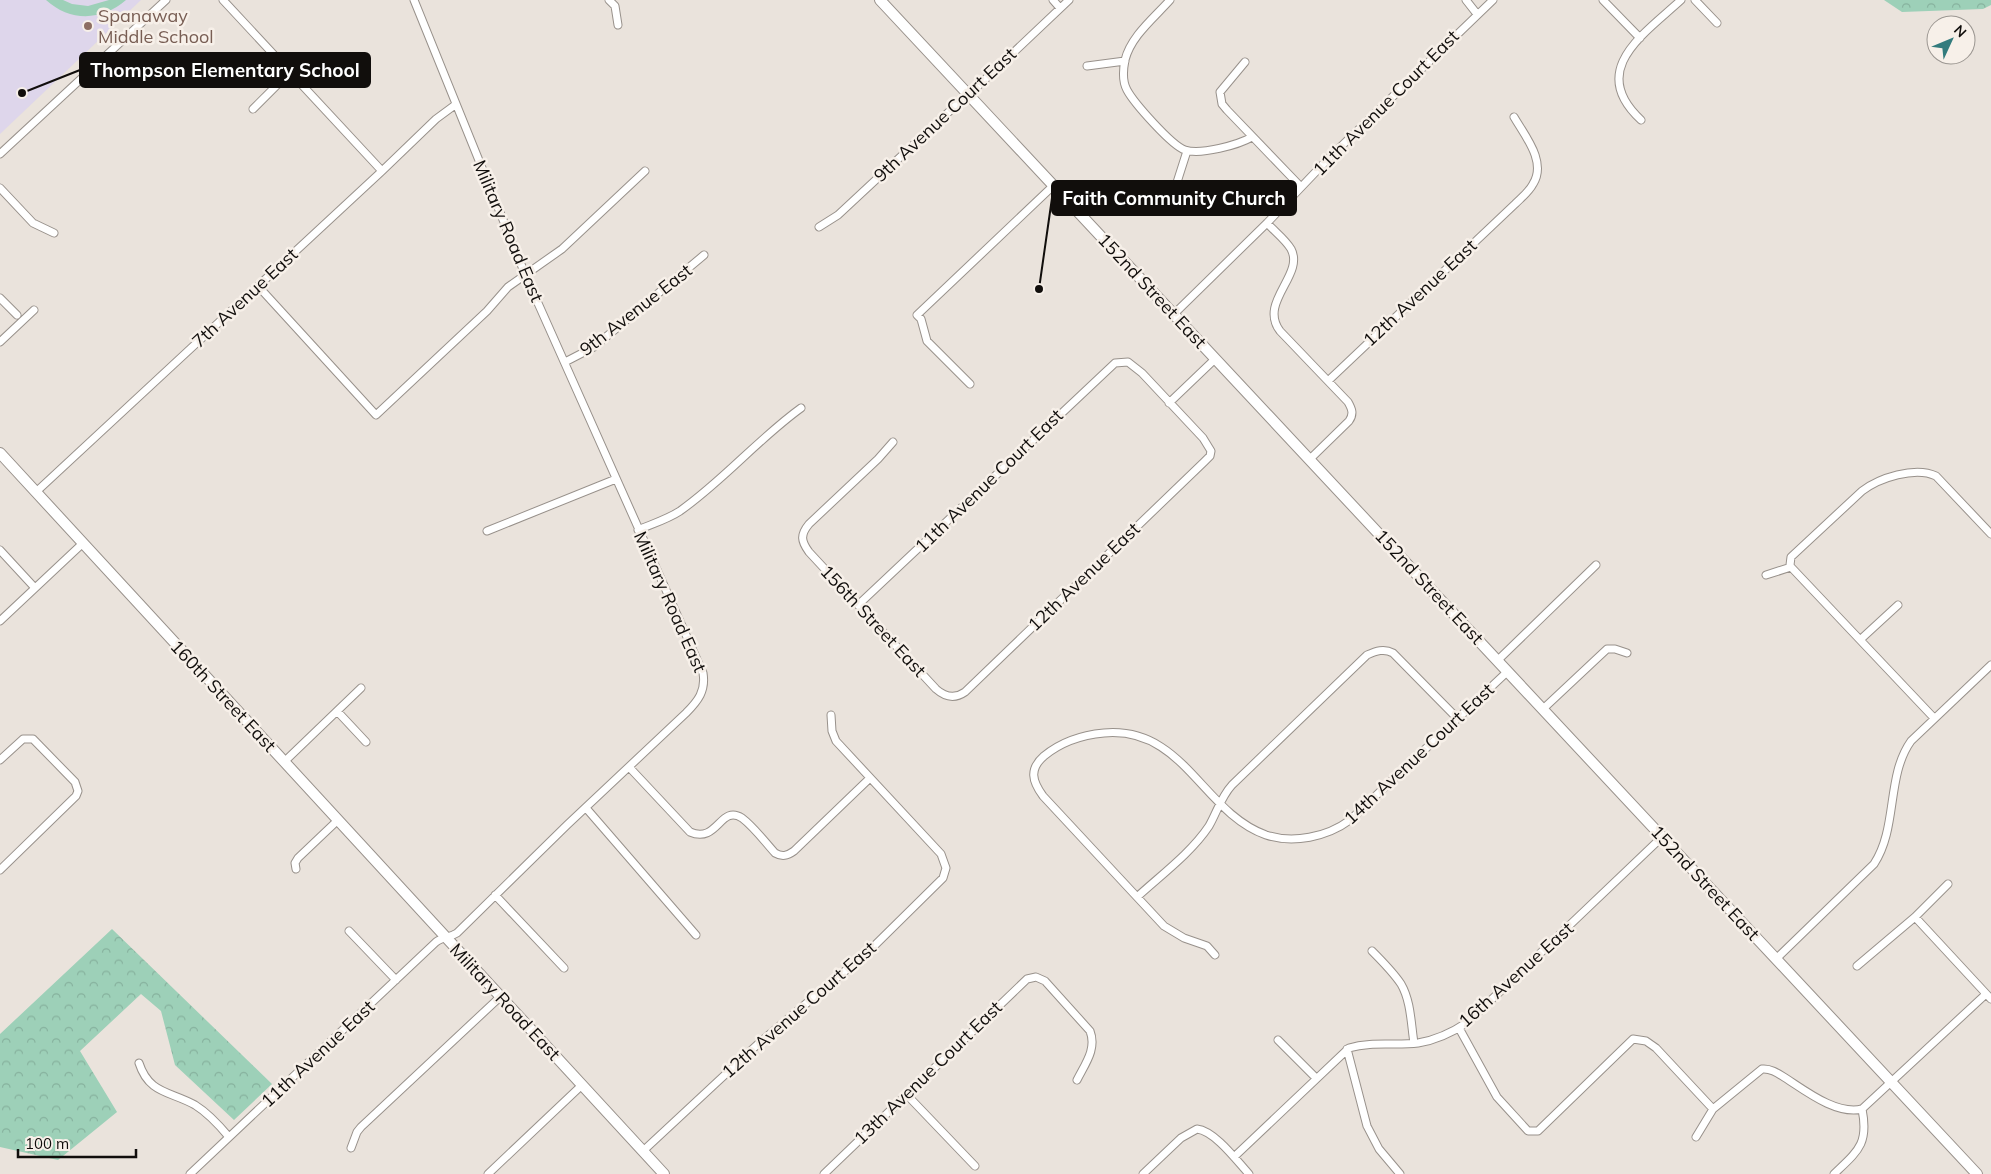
<svg xmlns="http://www.w3.org/2000/svg" width="1991" height="1174" font-family="Mulish,sans-serif">
	<style>
		.education { fill: #ded6eb }
		.forest { fill: url(#forest-crowns) }
		.green { fill: #9dd0b8 }
		.lines { fill: none; stroke-linecap: round; stroke-linejoin: round }
		.street-casing { stroke: #98918b; stroke-width: 9 }
		.secondary-casing { stroke: #98918b; stroke-width: 12 }
		.street { stroke: #fff; stroke-width: 7 }
		.secondary { stroke: #fff; stroke-width: 10 }
		.education-dot { fill: #8d6e63; stroke: #f7f0e9; stroke-width: 2 }
		.labels { text-anchor: middle; stroke-width: 5; stroke-linejoin: round; paint-order: stroke }
		.education-label { font-size: 18px; fill: #785e54; stroke: #f7f0e9; text-anchor: start }
		.street-label { font-size: 18px; fill: #110e0c; stroke: #f7f0e9 }
		.leader { fill: none; stroke: #110e0c; stroke-width: 2 }
		.callout-dot { fill: #110e0c; stroke: #f7f0e9; stroke-width: 2 }
		.callout { fill: #110e0c; stroke: #110e0c; stroke-width: 2 }
		.callout-label { font-size: 19px; text-anchor: middle; font-weight: bold; fill: #fff }
	</style>
	<defs>
		<pattern id="forest-crowns" width="20" height="18" patternUnits="userSpaceOnUse" patternTransform="scale(1.25)"><rect width="20" height="18" fill="#9dd0b8"/><path d="M2 6a3 3 0 1 1 6 0M12 15a3 3 0 1 1 6 0" fill="none" stroke="#86b19d"/></pattern>
	</defs>
	<rect width="100%" height="100%" fill="#eae3dc"/>
	<path class="education" d="M0,0H141L0,134Z"/>
	<path class="forest" d="M1884,0H1991V5L1983,9L1902,12Z
		M112,929L272,1084L234,1120L175,1065L161,1011L141,994L80,1051L117,1112L58,1160L0,1147V1034Z"/>
	<path class="green" d="M46,0H63L72,4L88,6L109,0H126C102,21 70,22 46,0Z"/>
	<g class="lines">
		<g class="street-casing">
			<path id="street" d="M223,0L382,171
				M609,0L615,6L618,25
				M1053,0L1060,8
				M1170,0C1154,18 1131,36 1125,60C1123,70 1122,81 1127,90C1134,103 1172,146 1185,150C1201,155 1238,145 1252,137
				M1466,0L1477,14
				M1603,0L1640,38
				M1695,0L1717,23
				M1245,62L1220,92L1222,104L1227,110L1301,187
				M1087,66L1125,61
				M253,109L289,73
				M1641,120C1587,70 1644,34 1681,0
				M0,154L166,0
				M0,188L33,223L54,233
				M1171,201L1187,151
				M1267,223C1274,231 1285,239 1291,249C1305,275 1258,302 1280,331L1348,402C1352,409 1354,414 1349,421L1310,459
				M819,227L838,215L968,94L978,86L1069,0
				M258,286L376,415L487,311L508,287L562,249L645,171
				M0,298L17,315
				M1174,314L1267,223L1328,159L1493,0
				M0,342L34,310
				M565,362L594,347L704,255
				M1328,381L1515,204C1521,198 1529,192 1533,184C1547,162 1525,136 1514,117
				M970,384L927,341L921,319L917,315L1054,185
				M1169,403L1215,359
				M36,492L382,171L436,119L455,105
				M638,530C652,524 668,519 680,511C724,480 758,439 801,408
				M487,531L616,479
				M0,550L35,588
				M1791,567L1790,565L1791,557L1862,491C1879,478 1915,466 1936,476L1991,534
				M1791,567L1934,718
				M1766,575L1791,567
				M858,605L1115,363L1128,362L1142,373L1203,438L1211,451L1210,456L1204,462L965,692C955,699 945,697 936,689L809,552C801,541 800,535 809,524L878,459L893,442
				M0,621L82,544
				M1861,639L1898,605
				M1497,661L1596,565
				M1543,709L1607,649H1615L1627,653
				M337,711L366,742
				M0,760L23,739H33L75,782L78,791L76,796L0,870
				M284,762L361,688
				M629,767L690,832C718,844 720,804 742,818C754,827 765,842 775,853C782,857 787,856 794,851L870,778
				M586,808L696,935
				M296,869L295,863L298,858L338,820
				M495,895L564,968
				M1137,897C1161,875 1191,853 1209,826C1217,812 1221,797 1232,785L1367,655C1376,651 1384,648 1393,653L1457,718
				M1915,917L1991,999
				M349,931L396,980
				M1372,951C1382,961 1393,972 1401,984C1411,1001 1411,1024 1414,1043
				M1215,955L1207,946L1184,938L1164,926L1043,796C1032,781 1029,769 1044,756C1061,742 1082,735 1104,733C1184,726 1202,812 1266,835C1293,844 1327,837 1350,820L1507,672
				M1776,959L1874,864C1898,828 1886,776 1911,741L1991,665
				M1857,966L1915,917L1948,884
				M1459,1028L1497,1097L1528,1131H1538L1633,1039L1646,1041L1656,1048L1713,1109
				M1278,1040L1316,1078
				M1347,1049L1367,1126L1379,1149L1400,1174
				M139,1063C149,1094 170,1091 195,1105C208,1113 219,1125 229,1137
				M907,1095L975,1166
				M1862,1109L1986,994
				M1696,1137L1713,1109L1762,1069C1771,1068 1779,1074 1787,1079C1807,1092 1837,1115 1862,1109
				M351,1148L357,1132L361,1127L500,997
				M643,1151L758,1044L870,950L943,878L946,868L941,854L836,741L832,731L831,715
				M1234,1157L1349,1048C1372,1041 1395,1046 1418,1043C1437,1040 1453,1032 1468,1022L1662,837
				M190,1174L436,942C442,937 449,938 457,933L567,825L686,713C698,701 706,691 703,673L525,274L414,0
				M488,1174L582,1085
				M824,1174L1027,979L1036,977L1045,981L1090,1031C1097,1049 1085,1064 1077,1080
				M1143,1174L1181,1138L1197,1129C1215,1131 1237,1161 1249,1174
				M1834,1174C1858,1151 1869,1144 1862,1109"/>
		</g>
		<g class="secondary-casing">
			<path id="secondary" d="M880,0L1977,1174
				M0,453L664,1174"/>
		</g>
		<use href="#street" class="street"/>
		<use href="#secondary" class="secondary"/>
	</g>
	<circle class="education-dot" cx="88" cy="26" r="5"/>
	<g class="labels">
		<g class="education-label">
			<text x="98" y="22">Spanaway<tspan x="98" dy="21">Middle School</tspan></text>
		</g>
		<g class="street-label">
			<text transform="translate(1386 103) rotate(-45)" y="6">11th Avenue Court East</text>
			<text transform="translate(945 115) rotate(-43)" y="6">9th Avenue Court East</text>
			<text transform="translate(508 231) rotate(67)" y="6">Military Road East</text>
			<text transform="translate(1152 291) rotate(47)" y="6">152nd Street East</text>
			<text transform="translate(1420 293) rotate(-43)" y="6">12th Avenue East</text>
			<text transform="translate(245 298) rotate(-43)" y="6">7th Avenue East</text>
			<text transform="translate(636 310) rotate(-38)" y="6">9th Avenue East</text>
			<text transform="translate(989 481) rotate(-44)" y="6">11th Avenue Court East</text>
			<text transform="translate(1084 577) rotate(-44)" y="6">12th Avenue East</text>
			<text transform="translate(1429 587) rotate(47)" y="6">152nd Street East</text>
			<text transform="translate(670 602) rotate(66)" y="6">Military Road East</text>
			<text transform="translate(873 621) rotate(47)" y="6">156th Street East</text>
			<text transform="translate(223 696) rotate(47)" y="6">160th Street East</text>
			<text transform="translate(1419 754) rotate(-43)" y="6">14th Avenue Court East</text>
			<text transform="translate(1705 883) rotate(47)" y="6">152nd Street East</text>
			<text transform="translate(1516 975) rotate(-42)" y="6">16th Avenue East</text>
			<text transform="translate(505 1002) rotate(47)" y="6">Military Road East</text>
			<text transform="translate(799 1010) rotate(-41)" y="6">12th Avenue Court East</text>
			<text transform="translate(318 1054) rotate(-43)" y="6">11th Avenue East</text>
			<text transform="translate(928 1073) rotate(-44)" y="6">13th Avenue Court East</text>
		</g>
	</g>
	<path class="leader" d="M22 93L80 70M1039 289L1052 198"/>
	<g class="callout-dot">
		<circle cx="22" cy="93" r="5"/>
		<circle cx="1039" cy="289" r="5"/>
	</g>
	<g class="callout">
		<rect x="80" y="53" width="290" height="34" rx="5"/>
		<rect x="1052" y="181" width="244" height="34" rx="5"/>
	</g>
	<g class="callout-label">
		<text x="225" y="77">Thompson Elementary School</text>
		<text x="1174" y="205">Faith Community Church</text>
	</g>
	<g transform="translate(1951 40) rotate(46)"><circle r="24" fill="#f7f0e9" stroke="#9b9691"/>
	<path d="M0-4L9 19L0 12L-9 19Z" fill="#327b7d"/>
	<text y="-8" font-size="14" font-weight="bold" text-anchor="middle" fill="#110e0c">N</text>
	</g>
	<path d="M18 1149v8h118v-8" fill="none" stroke="#110e0c" stroke-width="2.5"/>
	<text x="25" y="1149" font-size="15" fill="#110e0c" stroke="#f7f0e9" stroke-width="4" paint-order="stroke">100 m</text>
</svg>
